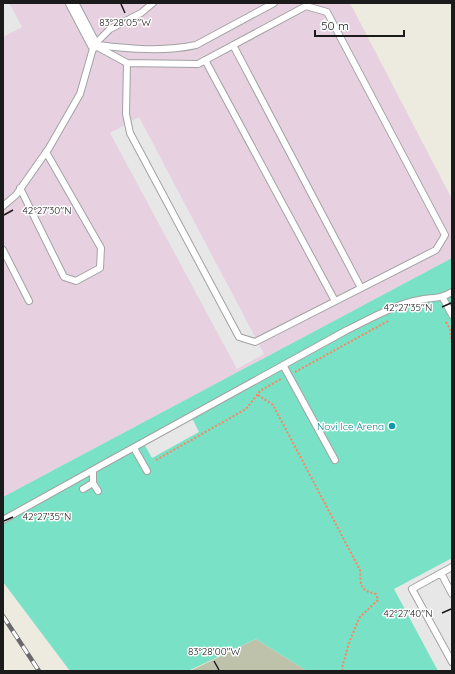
<svg xmlns="http://www.w3.org/2000/svg" width="455" height="674" font-family="Quicksand,sans-serif">
	<style>
		.industrial { fill: #e7d1e0 }
		.construction { fill: #bfc2ab }
		.pitch { fill: #79e1c5 }
		.parking { fill: #e7e7e7 }
		.lines { fill: none; stroke-linecap: round; stroke-linejoin: round }
		.lane-casing { stroke: #a2a2a2; stroke-width: 8 }
		.street-casing { stroke: #a2a2a2; stroke-width: 14 }
		.path { stroke: #ff835f; stroke-width: 2; stroke-dasharray: 2 2; stroke-linecap: butt }
		.lane { stroke: #fff; stroke-width: 6 }
		.street { stroke: #fff; stroke-width: 12 }
		.rail-casing { stroke: #696969; stroke-width: 4.5 }
		.rail { stroke: #fff; stroke-width: 3; stroke-dasharray: 9; stroke-linecap: butt }
		.ticks { fill: none; stroke: #1b1b1b; stroke-width: 1.5 }
		.culture-dot { fill: #0f9aa8; stroke: #fff; stroke-width: 1.5 }
		.labels { text-anchor: middle; stroke-width: 3; stroke-linejoin: round; paint-order: stroke }
		.culture-label { font-size: 10px; fill: #0d838f; stroke: #fff; text-anchor: end }
		.ticks-label { font-size: 10px; text-anchor: middle; fill: #1b1b1b; stroke: #fff; stroke-width: 3; stroke-linejoin: round; paint-order: stroke }
	</style>
	<rect width="100%" height="100%" fill="#edebe0"/>
	<path class="industrial" d="M3,3H350L452,199V258L3,497Z"/>
	<path class="construction" d="M256,639L307,671H190Z"/>
	<path class="pitch" d="M452,258V671H307L256,639L188,671H70L3,582V497Z"/>
	<path class="parking" d="M3,3H9L22,27L3,37Z
		M139,117L264,354L237,369L110,133Z
		M191,416L199,432L152,458L143,442Z
		M452,558V671H438L394,589Z"/>
	<g class="lines">
		<g class="lane-casing">
			<path id="lane" d="M94,45L127,63L126,114L130,133L239,337L255,342L436,250L445,235L327,12L306,6L198,64L127,63
				M98,45C130,49 164,52 196,45L274,3
				M233,45L361,288
				M205,60L335,301
				M20,188L64,277L76,281L100,268L101,248L46,152
				M3,206L16,195L49,148L80,94L94,45L110,29L141,13L153,3
				M3,250L29,301
				M443,298L452,315
				M283,365L335,460
				M134,448L147,471
				M83,489L93,483
				M98,491L93,483V470L100,466L347,330C370,319 393,305 419,300C432,297 439,300 452,292
				M3,520L93,470
				M441,573L452,567
				M452,594L441,573L412,589L452,662"/>
		</g>
		<g class="street-casing">
			<path id="street" d="M72,3L94,45"/>
		</g>
		<path class="path" d="M446,322L450,329L452,343
			M295,372L388,321
			M258,395L273,405L360,570C361,586 359,590 376,594L378,600L359,618L349,643L342,668L343,671
			M156,460L246,409L260,391L281,379"/>
		<use href="#lane" class="lane"/>
		<use href="#street" class="street"/>
		<g class="rail-casing">
			<path id="rail" d="M3,616L39,671"/>
		</g>
		<use href="#rail" class="rail"/>
	</g>
	<path class="ticks" d="M121,4L125,13M4,215L13,210M442,307L451,303M4,521L13,517M442,613L451,609M214,661L219,670"/>
	<circle class="culture-dot" cx="392" cy="426" r="4"/>
	<g class="labels">
		<g class="culture-label">
			<text x="384" y="430">Novi Ice Arena</text>
		</g>
	</g>
	<g class="ticks-label">
		<text x="125" y="26">83°28'05"W</text>
		<text x="47" y="214">42°27'30"N</text>
		<text x="408" y="311">42°27'35"N</text>
		<text x="47" y="520">42°27'35"N</text>
		<text x="408" y="617">42°27'40"N</text>
		<text x="214" y="655">83°28'00"W</text>
	</g>
	<rect width="455" height="674" fill="none" stroke="#1b1b1b" stroke-width="8"/>
	<path d="M315 30v6h89v-6" fill="none" stroke="#1b1b1b" stroke-width="2"/>
	<text x="321" y="30" font-size="12" fill="#1b1b1b" stroke="#ffffff" stroke-width="3" paint-order="stroke">50 m</text>
</svg>
